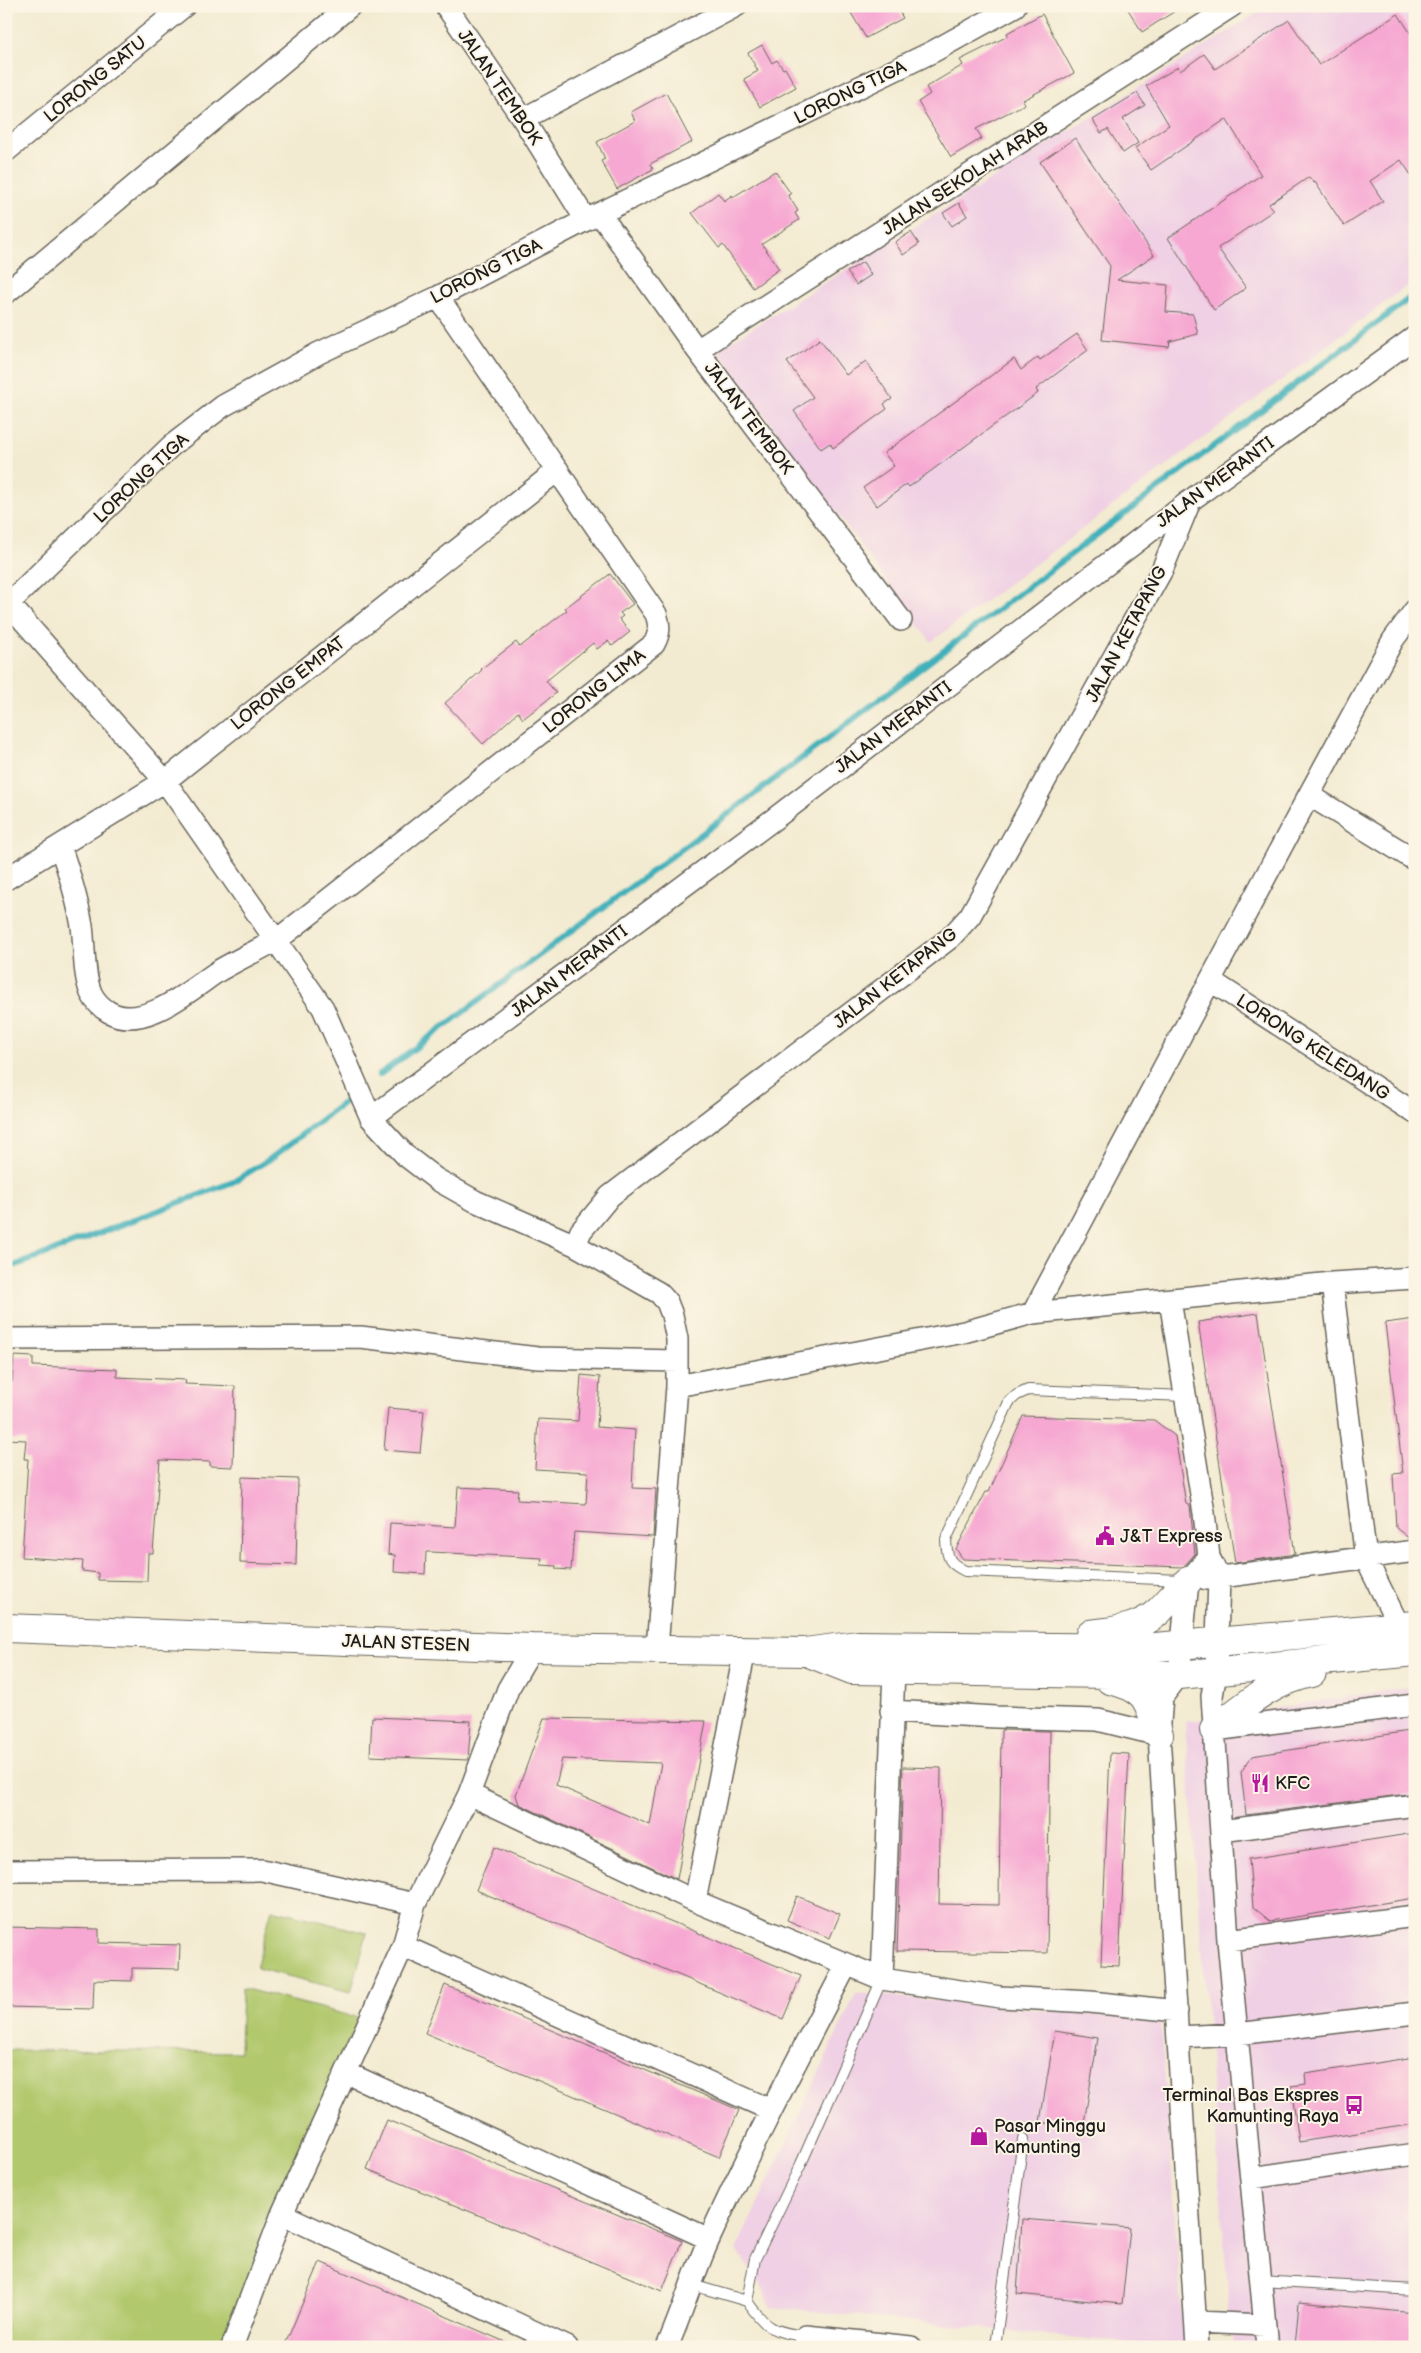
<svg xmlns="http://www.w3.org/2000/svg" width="1421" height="2353" font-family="'Balsamiq Sans',sans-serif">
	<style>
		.built { fill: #f0d0e4 }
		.grass { fill: #b1c86c; stroke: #667244 }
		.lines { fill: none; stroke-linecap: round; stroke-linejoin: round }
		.stream { stroke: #40b0ba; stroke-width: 6 }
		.building { fill: #f6a7d2; fill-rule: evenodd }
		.service-casing { stroke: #67645b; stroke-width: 12 }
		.minor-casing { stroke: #67645b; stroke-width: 24 }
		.primary-casing { stroke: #67645b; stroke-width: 30 }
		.service { stroke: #fff; stroke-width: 10 }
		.minor { stroke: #fff; stroke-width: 21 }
		.primary { stroke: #fff; stroke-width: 28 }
		.labels { text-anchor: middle; stroke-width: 4; stroke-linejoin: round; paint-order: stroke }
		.street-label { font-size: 18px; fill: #1c1c1c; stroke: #fcf5e5 }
		.poi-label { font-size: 18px; fill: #1c1c1c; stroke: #fcf5e5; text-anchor: start }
	</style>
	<rect width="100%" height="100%" fill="#fcf5e5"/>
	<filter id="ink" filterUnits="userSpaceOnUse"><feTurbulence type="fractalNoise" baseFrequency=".02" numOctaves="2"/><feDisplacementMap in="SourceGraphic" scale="10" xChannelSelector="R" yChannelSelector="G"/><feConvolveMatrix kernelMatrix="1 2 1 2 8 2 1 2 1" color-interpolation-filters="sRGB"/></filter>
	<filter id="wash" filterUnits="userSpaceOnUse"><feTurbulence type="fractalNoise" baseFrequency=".0096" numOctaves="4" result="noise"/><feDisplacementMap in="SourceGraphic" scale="20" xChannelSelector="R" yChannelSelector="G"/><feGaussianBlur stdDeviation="1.12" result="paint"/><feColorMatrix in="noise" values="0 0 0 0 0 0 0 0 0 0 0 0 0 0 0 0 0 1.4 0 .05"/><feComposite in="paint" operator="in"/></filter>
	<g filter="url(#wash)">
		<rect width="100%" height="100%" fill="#f3ebd1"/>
		<path class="built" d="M1269,6H1415V280L931,642L717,350Z
			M1415,1686V2347H1232L1185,1722Z
			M856,1993L1161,2021L1184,2347H1167L771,2307L762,2287L736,2250Z"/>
		<path class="grass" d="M272,1909L367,1933L351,1992L256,1968Z
			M242,1988L375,2022L231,2347H6V2050L240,2052Z"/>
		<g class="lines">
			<path class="stream" d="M379,1075L703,833L1415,294
				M6,1269L233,1182L270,1159L346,1101"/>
		</g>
		<g id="blocks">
			<path class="building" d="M863,6H896L903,18L866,38L851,13Z
				M1126,6H1183L1142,32Z
				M1042,14L1074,73L1023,100L1025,104L976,129L982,138L951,157L918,102L930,94L926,87L963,65L960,60L1008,36L1007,33Z
				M1398,14L1415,40V181L1401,160L1370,181L1383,201L1344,226L1315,182L1314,183L1309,177L1269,204L1274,210L1218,248L1246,288L1214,310L1168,238L1261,175L1226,119L1151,170L1135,148L1169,125L1146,86L1178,67L1180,71L1204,54L1215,69L1289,20L1319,65Z
				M762,45L772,63L777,60L783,69L785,68L796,87L760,107L744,79L758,71L748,53Z
				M666,93L692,142L650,164L653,169L617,189L601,161L605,159L597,142L635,121L631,112Z
				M1137,93L1145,105L1123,119L1138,143L1123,153L1108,129L1101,133L1093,120Z
				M1075,138L1154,255L1117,280L1168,285L1166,312L1193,314L1198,334L1170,341L1169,347L1102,340L1110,266L1040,162Z
				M775,171L791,194L788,195L798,211L795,213L799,220L762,244L779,269L753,288L723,245L719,248L692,213L718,193L724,201L732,195L733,197Z
				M959,203L967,216L952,226L943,213Z
				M911,232L919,244L903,255L895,242Z
				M863,262L871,275L856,285L847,272Z
				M1077,334L1088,350L1036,389L1038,393L909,487L907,484L877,506L863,488L894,466L884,453L1014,359L1021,370L1038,357L1040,360Z
				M820,339L846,375L866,361L892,399L884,404L887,409L833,448L830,443L821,449L794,411L813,397L787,362Z
				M610,574L633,604L620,613L623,616L619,619L630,632L612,646L608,641L597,649L593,643L546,681L556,693L523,719L518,712L483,744L445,703L482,670L481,669L516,642L520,647L567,610L565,608Z
				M1258,1313L1295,1554L1235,1563L1198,1322Z
				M1415,1319V1539H1410L1396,1528L1393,1474L1403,1473L1385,1323Z
				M14,1356L33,1357V1366L117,1369V1377L186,1380L185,1384L235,1386L233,1467L210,1466V1462L160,1460L153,1553H148L147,1581L98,1580V1573L82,1571L83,1561L22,1557L28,1459H24L26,1440L6,1439V1382H12Z
				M581,1375L600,1377L597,1427L635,1430L632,1488L656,1489L653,1537L574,1532L571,1570L556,1569V1566L541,1565L542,1558L431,1552H426L425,1574L394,1572L395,1555L388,1554L390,1523L455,1527L458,1487L518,1490L517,1500L586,1504L588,1472L535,1469L538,1419L578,1421Z
				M388,1408L424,1411L420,1453L384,1450Z
				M1023,1416L1154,1420L1175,1436L1186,1504L1190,1506L1195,1554L1183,1567L963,1559L956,1549L986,1492H989Z
				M242,1477L298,1479L296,1565L240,1563Z
				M372,1717L471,1721L468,1760L370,1756Z
				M544,1718L706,1721L677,1879L519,1804L516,1795ZM562,1759L661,1763L650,1825L556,1785Z
				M1001,1730L1050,1731L1047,1953L897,1951L903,1767L941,1768L939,1904L999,1905Z
				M1415,1730V1793L1246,1815L1241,1772L1252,1756Z
				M1110,1753L1129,1754L1119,1966L1101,1965Z
				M1415,1833V1898L1270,1921L1253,1907L1249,1859Z
				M494,1847L801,1976L783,2019L476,1890Z
				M797,1896L840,1914L830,1938L787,1920Z
				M6,1927L99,1929V1943L180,1945L179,1969L132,1968V1981L94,1980L93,2009L6,2007Z
				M445,1985L739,2110L719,2157L425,2033Z
				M1055,2031L1098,2038L1083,2129L1040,2122Z
				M1415,2057V2124L1299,2142L1291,2086L1306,2084L1305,2074Z
				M387,2120L682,2241L662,2291L367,2169Z
				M1022,2219L1130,2228L1122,2304L1017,2294Z
				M320,2262L517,2347H284Z
				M1299,2302L1415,2313V2347H1295Z"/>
		</g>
	</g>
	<g filter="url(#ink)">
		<use href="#blocks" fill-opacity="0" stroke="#67645b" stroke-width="1"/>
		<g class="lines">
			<g class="service-casing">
				<path id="service" d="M1182,1580L965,1571C949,1563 947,1559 946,1540L1009,1402L1017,1395L1028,1390L1186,1396
					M1261,2281L1415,2290
					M692,2285L747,2301
					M806,2336C773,2332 766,2329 747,2301L755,2259L801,2164L882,1979
					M995,2347L1023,2139"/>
			</g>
			<g class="minor-casing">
				<path id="minor" d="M446,6L523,119L586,220
					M523,119L736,6
					M6,151L184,6
					M600,214L697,350L901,620
					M6,293L350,6
					M697,350L1232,6
					M9,604L165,781L323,1008L371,1118L406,1156L436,1179L475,1201L575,1245L659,1293L667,1302L672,1315L677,1339V1386L657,1649
					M6,606L171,446L223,406L319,353L438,297L586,220L934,51L1015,6
					M1309,795L1415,860
					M60,846C69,872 77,898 82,926C85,948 83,973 91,993C95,1001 102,1008 109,1012C144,1032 192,988 220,970C239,959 258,950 277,940L654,644C660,633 660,626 656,614L438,297
					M6,879L165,781L558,470
					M1211,981L1415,1113
					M371,1118L774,819L1191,500L1415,337
					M575,1245L581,1231L610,1196L950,938L970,916L1162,570L1190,501
					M1332,1283L1366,1559L1399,1626
					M1170,1300L1204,1513L1209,1557L1219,1578L1216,1673L1212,1696L1228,1940L1267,2347
					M1033,1313L1309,795L1393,640L1415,610
					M6,1339L360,1337L538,1358L677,1361
					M677,1386L964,1332L1033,1313L1332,1283L1415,1278
					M1206,1579L1415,1551
					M891,1711L996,1717L1098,1720L1159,1735
					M1214,1730L1415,1705
					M469,1794L695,1901L882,1979L1000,1997L1090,2002L1177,2011
					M1221,1831L1415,1805
					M6,1871L262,1870L415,1904
					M695,1901L745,1650
					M1228,1940L1415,1916
					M403,1946L771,2110
					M882,1979L894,1670
					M1178,2037L1237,2034L1415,2013
					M347,2073L709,2239
					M1251,2178L1415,2154
					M282,2214L567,2347
					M1196,2322L1265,2325
					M232,2347L282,2214L403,1946L415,1904L469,1794L508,1689L532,1648
					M667,2347C683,2311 694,2272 710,2237C752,2145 800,2055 846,1966
					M805,2347L806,2336L911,2347
					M1197,2347L1159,1735L1162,1697L1179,1675L1188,1581L1209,1557"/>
			</g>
			<g class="primary-casing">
				<path id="primary" d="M6,1628L532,1648L805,1652L858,1645L1143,1648L1415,1625
					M1090,1634C1115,1631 1140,1629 1159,1611C1169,1601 1178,1590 1188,1581
					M809,1653L852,1670L1179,1675L1415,1652
					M1110,1680C1149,1690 1147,1699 1159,1735
					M1214,1730C1244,1706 1274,1680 1312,1673"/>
			</g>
			<use href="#service" class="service"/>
			<use href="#minor" class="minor"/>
			<use href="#primary" class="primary"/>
		</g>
	</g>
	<defs>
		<g id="civic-bare" transform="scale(1.5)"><path d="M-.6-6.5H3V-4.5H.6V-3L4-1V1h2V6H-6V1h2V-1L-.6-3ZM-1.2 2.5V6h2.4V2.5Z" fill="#b5179e" stroke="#fcf5e5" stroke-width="2.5" paint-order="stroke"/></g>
		<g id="restaurant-bare" transform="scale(1.5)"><path d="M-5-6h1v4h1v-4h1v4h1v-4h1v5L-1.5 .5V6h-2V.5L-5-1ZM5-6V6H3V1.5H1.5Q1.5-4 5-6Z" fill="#b5179e" stroke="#fcf5e5" stroke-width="2.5" paint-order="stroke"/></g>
		<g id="bus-bare" transform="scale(1.5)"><path d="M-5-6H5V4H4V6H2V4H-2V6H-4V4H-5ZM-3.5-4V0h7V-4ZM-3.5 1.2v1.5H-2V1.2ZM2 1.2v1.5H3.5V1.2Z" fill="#b5179e" stroke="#fcf5e5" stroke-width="2.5" paint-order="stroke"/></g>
		<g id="shop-bare" transform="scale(1.5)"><path d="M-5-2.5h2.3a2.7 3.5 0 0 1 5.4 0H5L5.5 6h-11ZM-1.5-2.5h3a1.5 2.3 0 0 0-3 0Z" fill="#b5179e" stroke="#fcf5e5" stroke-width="2.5" paint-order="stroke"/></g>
	</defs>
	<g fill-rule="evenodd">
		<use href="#civic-bare" x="1105" y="1536"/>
		<use href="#restaurant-bare" x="1260" y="1783"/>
		<use href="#bus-bare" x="1354" y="2105"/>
		<use href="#shop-bare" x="979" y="2136"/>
	</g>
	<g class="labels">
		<g class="street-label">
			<text transform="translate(95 79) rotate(-39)" y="6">LORONG SATU</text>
			<text transform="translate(500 87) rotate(56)" y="6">JALAN TEMBOK</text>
			<text transform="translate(850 92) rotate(-26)" y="6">LORONG TIGA</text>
			<text transform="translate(965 178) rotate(-33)" y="6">JALAN SEKOLAH ARAB</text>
			<text transform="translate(486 271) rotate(-27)" y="6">LORONG TIGA</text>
			<text transform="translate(749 418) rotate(53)" y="6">JALAN TEMBOK</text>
			<text transform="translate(141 478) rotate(-43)" y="6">LORONG TIGA</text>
			<text transform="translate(1215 482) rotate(-36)" y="6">JALAN MERANTI</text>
			<text transform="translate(1126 634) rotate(-62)" y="6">JALAN KETAPANG</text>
			<text transform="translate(288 683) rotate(-38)" y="6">LORONG EMPAT</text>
			<text transform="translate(594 691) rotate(-38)" y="6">LORONG LIMA</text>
			<text transform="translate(893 727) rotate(-37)" y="6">JALAN MERANTI</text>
			<text transform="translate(569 971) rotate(-37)" y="6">JALAN MERANTI</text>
			<text transform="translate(895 978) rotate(-38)" y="6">JALAN KETAPANG</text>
			<text transform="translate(1313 1047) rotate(33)" y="6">LORONG KELEDANG</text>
			<text transform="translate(406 1643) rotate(2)" y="6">JALAN STESEN</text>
		</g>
		<g class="poi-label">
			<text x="1120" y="1542">J&amp;T Express</text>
			<text x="1275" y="1789">KFC</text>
			<text x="1339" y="2101" text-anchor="end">Terminal Bas Ekspres<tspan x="1339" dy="21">Kamunting Raya</tspan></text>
			<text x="994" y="2132">Pasar Minggu<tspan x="994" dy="21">Kamunting</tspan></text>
		</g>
	</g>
	<rect width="1421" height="2353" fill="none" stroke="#fcf5e5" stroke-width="25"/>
</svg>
